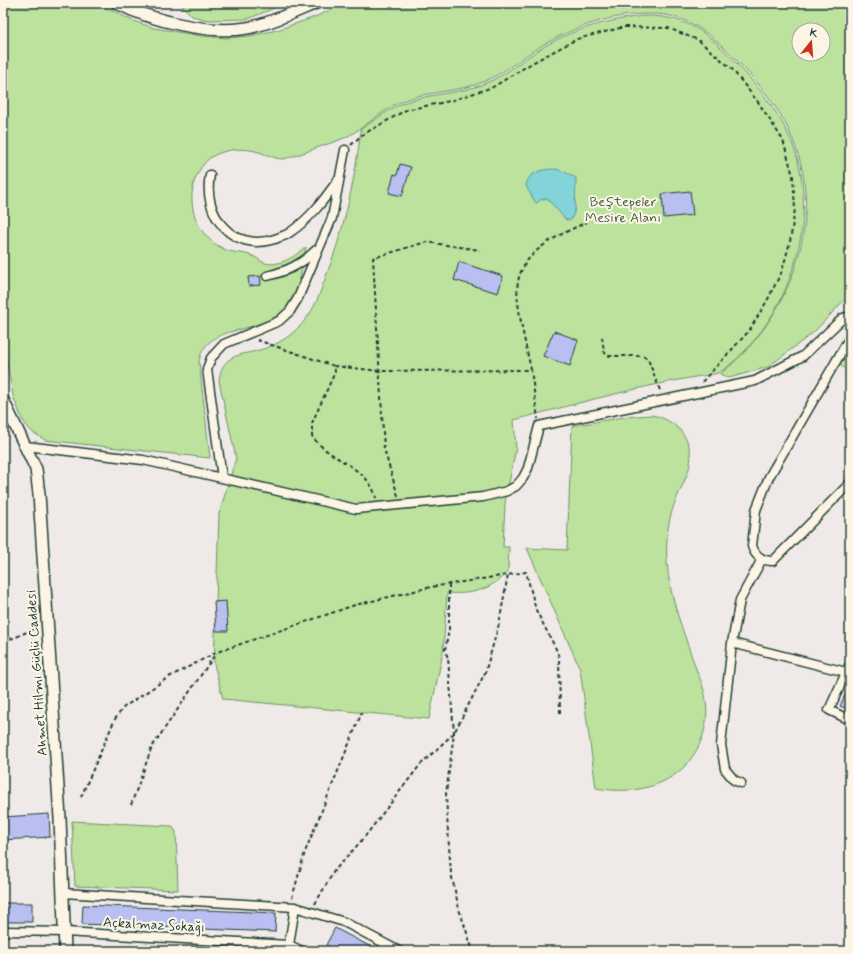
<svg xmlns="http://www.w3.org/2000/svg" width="853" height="954" font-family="Mynerve,sans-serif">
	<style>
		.green { fill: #bde29d; stroke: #6e9068; fill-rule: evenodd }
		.water { fill: #83d4d9; stroke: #5b9897 }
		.building { fill: #b9c0f1; stroke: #1f3d34 }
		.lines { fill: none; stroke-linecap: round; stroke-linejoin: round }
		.street-casing { stroke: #1f3d34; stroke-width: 11 }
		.secondary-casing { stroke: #1f3d34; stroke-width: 14 }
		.path { stroke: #1f3d34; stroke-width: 2; stroke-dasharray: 4 3; stroke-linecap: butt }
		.street { stroke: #fcf5e5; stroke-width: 8 }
		.secondary { stroke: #fcf5e5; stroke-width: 11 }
		.labels { text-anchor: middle; stroke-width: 4; stroke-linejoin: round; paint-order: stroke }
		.park-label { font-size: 14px; fill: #3f5e49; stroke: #fcf5e5 }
		.street-label { font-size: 14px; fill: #1f3d34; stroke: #fcf5e5 }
	</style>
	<rect width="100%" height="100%" fill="#efeae7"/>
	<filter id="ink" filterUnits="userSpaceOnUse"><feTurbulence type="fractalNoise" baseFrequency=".025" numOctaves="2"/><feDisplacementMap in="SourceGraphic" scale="8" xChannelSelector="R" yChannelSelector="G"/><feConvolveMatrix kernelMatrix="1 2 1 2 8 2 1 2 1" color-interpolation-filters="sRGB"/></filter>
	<g filter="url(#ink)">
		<path class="green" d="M3,3H98L131,20L154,28L202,36L227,38L249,36L277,30L315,17L345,3H850V294L814,332L768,367L729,378L720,374C788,322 827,222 793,140C782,111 759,83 737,61C712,35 687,13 650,14C612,14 574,27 541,46C521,58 505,73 483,82C458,92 430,91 405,100C381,109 361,133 337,141C323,145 295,157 283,159C274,159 264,153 255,151C238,147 214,150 203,165C182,192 192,233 222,248C231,253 240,252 250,255C255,256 260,261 265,263C280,267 295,256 306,247C302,265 300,291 288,306C262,338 207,320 199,361L210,458L45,440L31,431L23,421L13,396L3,340ZM799,30H823V54H799Z
			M180,3H286L248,19L208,20L192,16Z
			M644,16C687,15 709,34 737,64C757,85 778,111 790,138C823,212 792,312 732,363C728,366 723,371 718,373C711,375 702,376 695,377C674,381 652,385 632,390C592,399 553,410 514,420L516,448L505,503L503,547H509L508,571C492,590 471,595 447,593L443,652L429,719L223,699L214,664L219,514L236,458L219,381C222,352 242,356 263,349C280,344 295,333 305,320C315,308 320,293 325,279C344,231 355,180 361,129C375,120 390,108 406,102C431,93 460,94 486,83C506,75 522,60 540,49C572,29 607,20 644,16Z
			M850,347V373L840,365Z
			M651,415C678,419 698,444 688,472C683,486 675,499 671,514C667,529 666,546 667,562C669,598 685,635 696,669C700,679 705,690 706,701C710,728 698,757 677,773C653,791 624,793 596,788L580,669L527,548L567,550L572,426L624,417Z
			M72,821L172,826L176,832L178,890L75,886Z"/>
		<path class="water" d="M556,169L565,172L576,178L575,210L571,220H566L547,198L540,200L537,203L535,202L526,186C528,171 544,169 556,169Z"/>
		<path class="building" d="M400,164L411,167L402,196L389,193L394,174L397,175Z
			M690,191L693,215L664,218L662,194Z
			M459,262L503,276L498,293L454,280Z
			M260,276L261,285L249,286L248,277Z
			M554,331L578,340L570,366L543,356Z
			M226,601L228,631H216L214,602Z
			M850,684V710L840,706Z
			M49,814L50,837L3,840V817Z
			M3,903H32V922H3Z
			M83,905L276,913L275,932L82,924Z
			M335,928L348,935L379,951H338L326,945Z"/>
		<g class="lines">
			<g class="street-casing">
				<path id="street" d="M210,175C202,214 232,253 275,239C279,237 285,236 289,233C310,219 324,200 338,180
					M267,276C287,271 301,265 316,250
					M850,337L769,477L756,510L752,546C755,556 762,561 773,561L850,483
					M26,446L143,460L356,509L483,497L507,491L516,486L523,478L528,468L539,426L755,381L803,356L843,318L850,316
					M222,478L207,369L211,358L224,344L279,321L290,311L298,298L332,218L345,150
					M732,643L846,672
					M850,664L829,710L850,720
					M741,783L734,780L725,769L721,745L732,643L740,600L762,559
					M63,893L295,907L344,922L399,951
					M3,931L65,932L289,945L302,951
					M288,951L295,907"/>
			</g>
			<g class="secondary-casing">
				<path id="secondary" d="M117,3C150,20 210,35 247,28C267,25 297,11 316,3
					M3,400L36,469L39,494L60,818L65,951"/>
			</g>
			<path class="path" d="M351,145L362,135L406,110L450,101L493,87L532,63L577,39L624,27L668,28L698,40L731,68L758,102L783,140L793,176L795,209L790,242L782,271L767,301L749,331L701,383
				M602,337L604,352L608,356H643L648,359L661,393
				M257,340L334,366L335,372L312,423V436C329,461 369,466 376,498
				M334,366L380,371L531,370L538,419
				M531,370C527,349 514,300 518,282C523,250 561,234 587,222
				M398,496L384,449L373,258L426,242L480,250
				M449,584V630L445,650L448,658L454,733L446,794L448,833L451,873L459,909L473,951
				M3,640L14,638L37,627
				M81,797L115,719L124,707L169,677L217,652L355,605L431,587L526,572L536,610L556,649L559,657L560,713
				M131,805L152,747L216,653
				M292,898L305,852L362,712
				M315,904L334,871L363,839L420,765L454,733L485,673L499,624L508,574"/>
			<use href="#street" class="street"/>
			<use href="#secondary" class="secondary"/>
		</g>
	</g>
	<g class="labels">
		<g class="park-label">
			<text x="623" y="206">Beştepeler<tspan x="623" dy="16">Mesire Alanı</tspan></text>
		</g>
		<g class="street-label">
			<text transform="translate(36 673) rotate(-94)" y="5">Ahmet Hilmi Güçlü Caddesi</text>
			<text transform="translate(154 924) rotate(3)" y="5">Açkalmaz Sokağı</text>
		</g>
	</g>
	<rect width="853" height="954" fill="none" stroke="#fcf5e5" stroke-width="16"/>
	<rect x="8" y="8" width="837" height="938" fill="none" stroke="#1f3d34" stroke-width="1.5" filter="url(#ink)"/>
	<g transform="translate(811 42) rotate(17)"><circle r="19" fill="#fcf5e5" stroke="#a4ab9e"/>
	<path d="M0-3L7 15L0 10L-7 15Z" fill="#c8321e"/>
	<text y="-6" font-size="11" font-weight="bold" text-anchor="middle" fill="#1f3d34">K</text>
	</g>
</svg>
